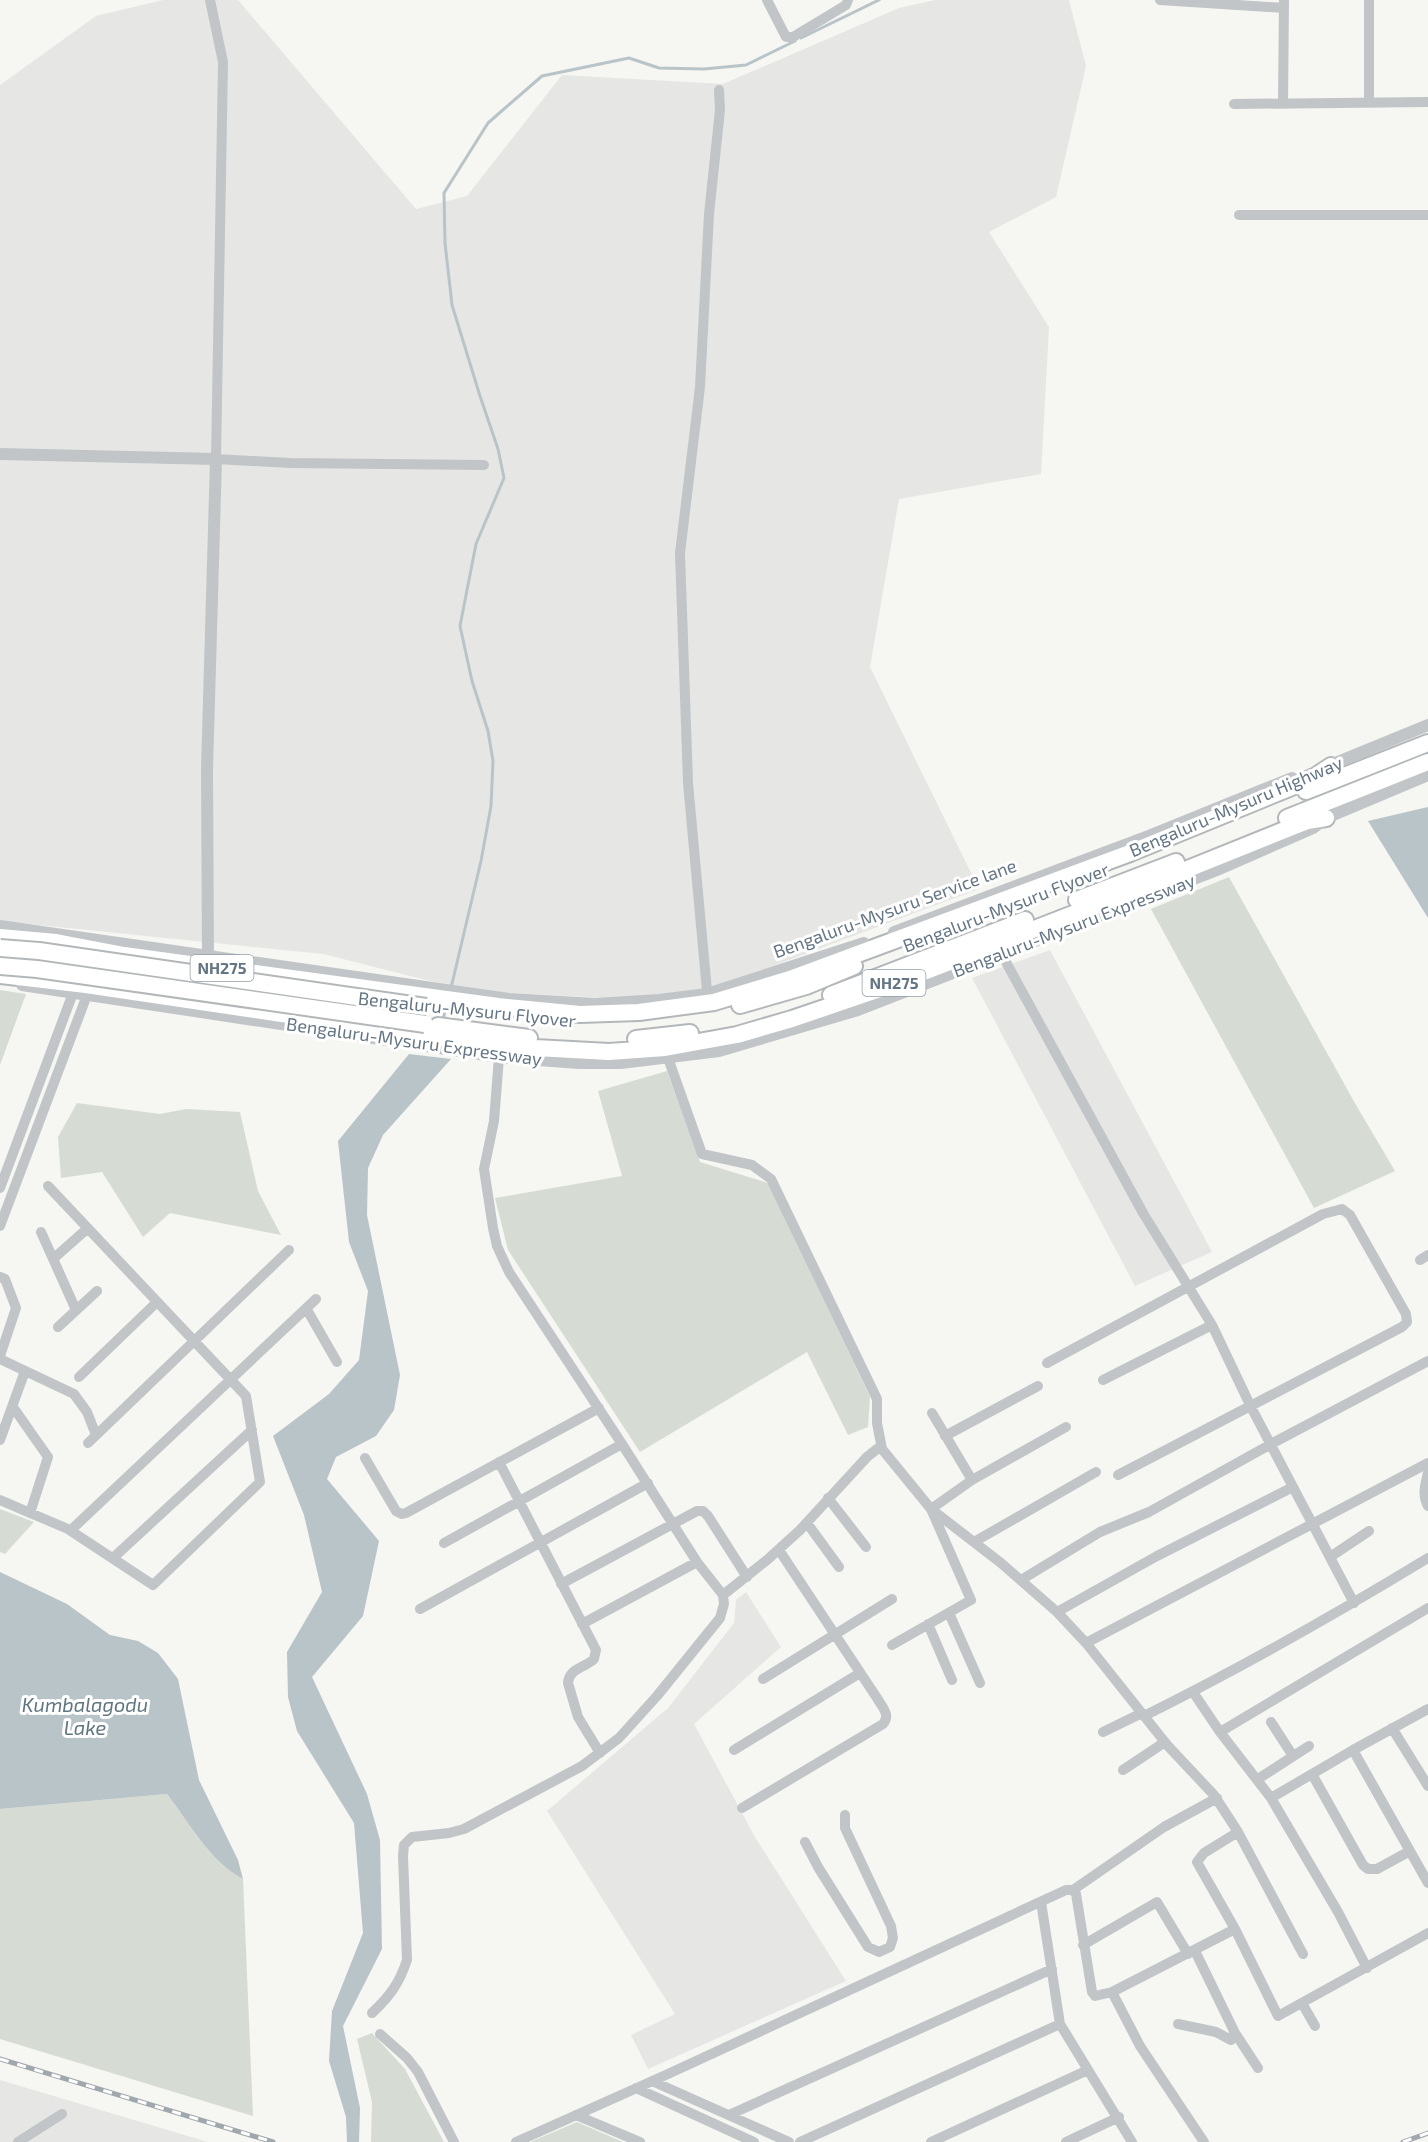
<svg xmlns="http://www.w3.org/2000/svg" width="1428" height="2142" font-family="'Exo 2',sans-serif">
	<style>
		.built { fill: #e6e7e5 }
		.green { fill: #d6dcd3 }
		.water { fill: #b8c4c8 }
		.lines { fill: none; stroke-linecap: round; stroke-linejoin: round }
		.stream { stroke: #b8c4c8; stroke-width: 3 }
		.trunk-casing { stroke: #b4b7ba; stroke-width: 20 }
		.minor { stroke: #c1c5c8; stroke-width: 10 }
		.tertiary { stroke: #c1c5c8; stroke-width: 12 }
		.trunk { stroke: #fff; stroke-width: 16 }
		.rail-casing { stroke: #a1a8ad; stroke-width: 5 }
		.rail { stroke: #fff; stroke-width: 3; stroke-dasharray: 9; stroke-linecap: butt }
		.trunk-bridge-casing { stroke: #b4b7ba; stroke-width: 20; stroke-linecap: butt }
		.trunk-bridge { stroke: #fff; stroke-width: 16 }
		.labels { text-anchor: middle; stroke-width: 6; stroke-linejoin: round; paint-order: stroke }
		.shield { fill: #fff; stroke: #929ea8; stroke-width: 1.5 }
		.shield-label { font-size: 16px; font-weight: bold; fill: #647583 }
		.street-label { font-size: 18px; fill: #647583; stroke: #fff }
		.water-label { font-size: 20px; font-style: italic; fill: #607780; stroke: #fff }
	</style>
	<rect width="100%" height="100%" fill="#f6f6f2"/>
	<path class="built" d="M163,0H238L416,209L467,196L562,75L723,84L899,8L935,0H1069L1086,66L1056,197L989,232L1049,327L1041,474L899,499L870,667L979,889L703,992L604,998L508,993L430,981L323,954L19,923L0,922V85L96,16Z
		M1050,950L1212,1252L1135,1286L972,978Z
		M746,1592L781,1647L694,1724L755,1837L846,1981L648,2069L631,2035L675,2014L547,1811L668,1708L734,1623L736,1600Z
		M0,2080L208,2142H0Z"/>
	<path class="green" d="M1229,877L1356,1105L1395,1171L1314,1208L1151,909Z
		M0,990L26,994L0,1065Z
		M667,1071L700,1162L768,1183L870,1397L868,1427L848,1435L807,1352L640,1452L508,1250L495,1198L622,1176L598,1091Z
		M77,1103L160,1114L186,1109L240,1112L258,1191L281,1235L170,1213L143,1237L102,1172L61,1178L58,1137Z
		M0,1509L34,1522L5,1554L0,1552Z
		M167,1794C189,1822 210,1862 243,1879L253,2116L0,2039V1809Z
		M372,2033L405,2069L444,2142H371L372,2102L357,2039Z
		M577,2122L623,2142H530Z"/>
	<path class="water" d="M1428,807V918L1368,821Z
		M409,1054L451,1059L383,1135L368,1168L367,1215L400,1375L394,1410L376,1436L336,1457L327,1479L379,1541L363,1616L312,1677L367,1794L380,1840L382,1949L343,2026L360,2108L359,2142H347L346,2117L329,2061L332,2011L363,1933L354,1823L297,1731L288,1697L287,1652L322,1592L304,1515L273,1436L329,1394L359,1360L368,1291L349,1242L338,1141Z
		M0,1572L67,1604L110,1635L138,1641L158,1653L178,1679L199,1780L238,1860L243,1879C210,1862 189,1822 167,1794L0,1809Z"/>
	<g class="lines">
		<path class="stream" d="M801,38L879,0
			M451,988L481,861L491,806L493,761L488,731L472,681L460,626L476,544L504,478L498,449L480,396L452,305L445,243L444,193L488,123L542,76L629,58L659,68L704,69L746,65L795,41
			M443,1020L446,1006"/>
		<g class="trunk-casing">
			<path id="trunk" d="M1306,791L1428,743
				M1287,818L1428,762
				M1077,900L1176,862
				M0,937L56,942L124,955L498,1006L580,1014L639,1012L714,1002L790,979L1130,853L1294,786L1316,776L1331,766
				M0,975L86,985L497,1046L609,1052L665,1048L737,1035L792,1019L877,990L1148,885L1307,821L1326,818
				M831,995L1025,920
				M740,1005L806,986L854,966
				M438,1026L529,1038
				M636,1039L690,1033"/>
		</g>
		<path class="minor" d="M210,0L223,62L216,459L290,463L484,465
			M767,0L786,37H793L846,5L848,0
			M1160,0L1284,8
			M1369,103V0
			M1234,104L1428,102
			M1283,104L1284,0
			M1239,215H1428
			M1001,953L1143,1213L1212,1325L1251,1407L1354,1603
			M708,1002L688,783L680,553L700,387L709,214L720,110L719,90
			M668,1058L702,1154L752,1165L771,1179L877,1399V1423L882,1449
			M0,1188L73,993
			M0,1226L87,995
			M41,1232L76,1310
			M53,1259L88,1228
			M1420,1260L1428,1255
			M0,1277L5,1279L16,1308L0,1356
			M306,1308L337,1362
			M58,1327L97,1291
			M0,1359L74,1394L87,1412L96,1435
			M1047,1363L1323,1214L1342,1209L1350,1215L1406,1314L1407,1322L1402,1327L1118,1475
			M79,1377L157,1302
			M1103,1380L1212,1325
			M13,1407L48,1457L30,1513
			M932,1413L972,1480
			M945,1436L1038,1386
			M0,1440L25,1371
			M88,1443L289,1250
			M365,1458L396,1511L402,1514L406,1513L599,1408
			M499,1462L596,1650L594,1659C585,1668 569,1668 568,1683L578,1717L600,1753
			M1428,1473C1425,1485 1422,1495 1428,1506
			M828,1498L866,1547
			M0,1500L68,1529L153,1585L260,1482L246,1396L48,1186
			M807,1523L839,1567
			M71,1530L316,1299
			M974,1542L1096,1472
			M444,1543L622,1444
			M1330,1557L1369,1531
			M113,1558L252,1430
			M1021,1580L1100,1532L1149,1512L1271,1444L1428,1361
			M561,1584L697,1511H703L708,1516L747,1577
			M723,1595L767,1560L800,1530L867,1457L877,1449H882L931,1509L1001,1563L1057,1612L1086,1643L1168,1746L1214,1795L1238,1832L1303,1954
			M420,1609L648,1483
			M1057,1612L1157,1556L1293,1487
			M949,1613L980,1683
			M582,1624L697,1562
			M928,1624L952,1680
			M1086,1643L1428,1463
			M892,1645L971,1600L931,1509L972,1480L1066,1427
			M763,1679L892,1599
			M1193,1692L1220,1732L1271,1798L1338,1912L1367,1968
			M1144,1716C1241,1668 1336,1614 1428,1558
			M1271,1722L1293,1756
			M1392,1728L1428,1786
			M1103,1732L1142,1713
			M1220,1732L1428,1608
			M734,1750L860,1673
			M1353,1750L1428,1883
			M1123,1770L1165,1742
			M1312,1774L1363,1865L1368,1869H1377L1410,1851
			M1258,1779L1309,1746
			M1271,1798L1353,1750L1428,1709
			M742,1808L883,1724C891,1715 882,1707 877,1698L779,1550
			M1238,1832L1204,1853L1197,1862L1235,1929L1278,2016L1428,1933
			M805,1842L818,1867L868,1947L879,1952L890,1947L893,1938L891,1926L845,1828V1815
			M1073,1890L1164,1827L1217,1798
			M1041,1902L1060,2024L1132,2142
			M1083,1945L1157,1902L1188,1954
			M1195,1951L1235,2033L1258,2068
			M1112,1992L1140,2046L1204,2142
			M1302,2003L1315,2026
			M372,2013C390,1996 399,1984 407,1960L403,1856L404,1845L412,1837L449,1833L464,1829L582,1766L619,1738L657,1696L720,1618L724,1604L723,1595L697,1562L622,1444L509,1272L497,1246L493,1228L484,1169L494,1121L499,1057
			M1178,2024L1216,2032L1231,2040L1235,2033
			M380,2034L407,2058L418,2072L454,2142
			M652,2081L789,2142
			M636,2088L754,2142
			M576,2115L640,2142
			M729,2115L1052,1969
			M18,2142L62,2114
			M516,2142L668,2074L1066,1890H1073L1076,1894L1092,1992L1095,1996L1112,1992L1235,1929
			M800,2142L1060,2024
			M931,2142L1088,2070
			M1066,2142L1119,2117"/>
		<path class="tertiary" d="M0,454L216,459L207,769L208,962
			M1323,768L1428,725
			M0,926L509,999L595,1004L659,1000L707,994L864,943
			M894,932L1151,835L1292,778
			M22,985L499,1057L579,1063H621L719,1051L858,1010L1217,870L1313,828L1326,818L1428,775"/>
		<use href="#trunk" class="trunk"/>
		<g class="rail-casing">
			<path id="rail" d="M0,2059L273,2142
				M1403,2142L1428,2133"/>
		</g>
		<use href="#rail" class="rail"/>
		<g class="trunk-bridge-casing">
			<path id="trunk-bridge" d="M0,948L39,951L426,1007
				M0,966L37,969L425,1024"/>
		</g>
		<use href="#trunk-bridge" class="trunk-bridge"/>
	</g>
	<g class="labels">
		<g class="shield">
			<rect x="190.5" y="955" width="63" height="26" rx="4.5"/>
			<rect x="862.5" y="970" width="63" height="26" rx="4.5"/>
		</g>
		<g class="shield-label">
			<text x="222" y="974">NH275</text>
			<text x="894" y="989">NH275</text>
		</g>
		<g class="street-label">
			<text transform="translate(1236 807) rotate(-23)" y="6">Bengaluru-Mysuru Highway</text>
			<text transform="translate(1006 908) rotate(-21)" y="6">Bengaluru-Mysuru Flyover</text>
			<text transform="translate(895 909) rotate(-20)" y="6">Bengaluru-Mysuru Service lane</text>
			<text transform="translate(1074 926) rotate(-21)" y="6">Bengaluru-Mysuru Expressway</text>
			<text transform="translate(467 1010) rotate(6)" y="6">Bengaluru-Mysuru Flyover</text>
			<text transform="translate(414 1042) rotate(8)" y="6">Bengaluru-Mysuru Expressway</text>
		</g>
		<g class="water-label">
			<text x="85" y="1712">Kumbalagodu<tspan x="85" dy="23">Lake</tspan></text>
		</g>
	</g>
</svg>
